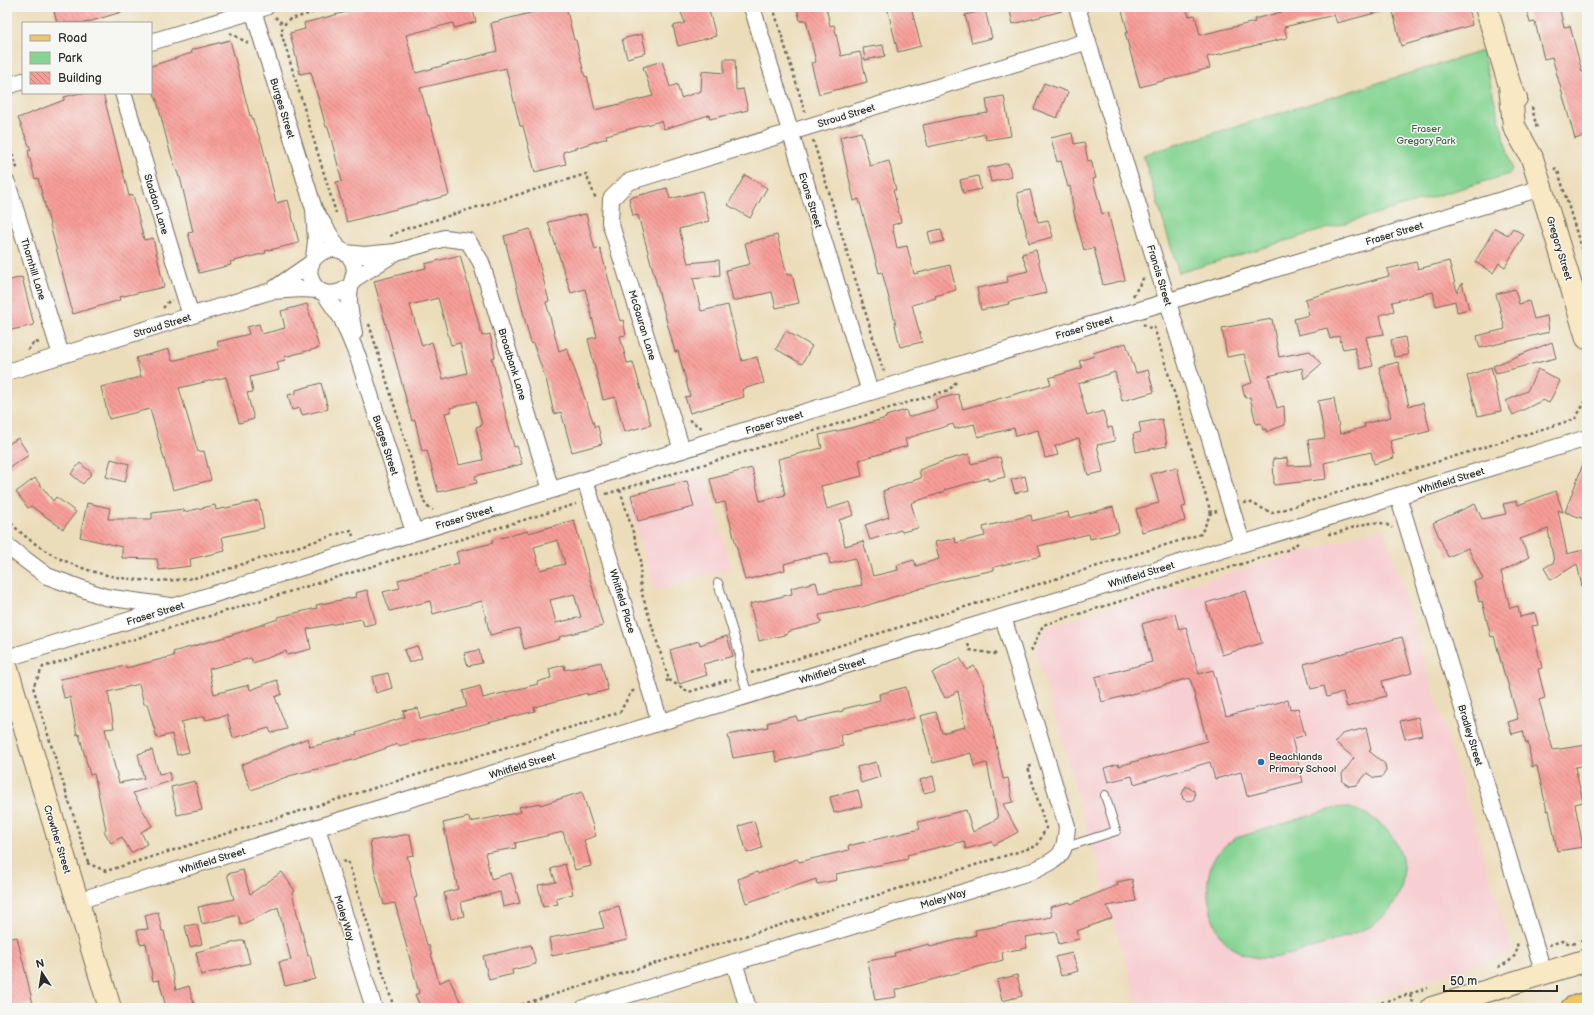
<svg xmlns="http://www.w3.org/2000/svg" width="1594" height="1015" font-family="'Balsamiq Sans',sans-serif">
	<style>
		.built { fill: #f7cfd2 }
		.green { fill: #86d493; stroke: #58805f }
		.building { fill: url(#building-back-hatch); fill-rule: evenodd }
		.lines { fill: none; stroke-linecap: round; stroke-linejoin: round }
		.lane-casing { stroke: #6f695d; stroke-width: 10 }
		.street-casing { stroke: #6f695d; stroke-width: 18 }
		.secondary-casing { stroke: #6f695d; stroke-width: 24 }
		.primary-casing { stroke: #6f695d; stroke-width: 24 }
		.path { stroke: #6f695d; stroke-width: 2.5; stroke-dasharray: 3 3; stroke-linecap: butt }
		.lane { stroke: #fff; stroke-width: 8 }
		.street { stroke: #fff; stroke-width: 16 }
		.secondary { stroke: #f8e8c3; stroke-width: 22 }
		.primary { stroke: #eec569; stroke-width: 22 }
		.poi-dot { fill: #1f6fb2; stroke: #f6f6f2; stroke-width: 1.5 }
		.labels { text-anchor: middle; stroke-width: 3; stroke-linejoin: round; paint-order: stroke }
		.street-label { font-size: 10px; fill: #2b2b2b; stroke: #f6f6f2 }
		.park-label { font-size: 10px; fill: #465e4a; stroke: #f6f6f2 }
		.poi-label { font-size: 10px; fill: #2b2b2b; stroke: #f6f6f2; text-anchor: start }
	</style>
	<defs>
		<pattern id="building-back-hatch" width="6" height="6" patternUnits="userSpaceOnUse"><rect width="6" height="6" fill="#f89d98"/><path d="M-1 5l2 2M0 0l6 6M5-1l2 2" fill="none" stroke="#c9807c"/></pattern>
	</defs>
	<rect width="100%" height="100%" fill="#f6f6f2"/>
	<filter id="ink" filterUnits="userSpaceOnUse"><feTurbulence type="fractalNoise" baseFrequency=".025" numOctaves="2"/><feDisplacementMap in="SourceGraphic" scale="8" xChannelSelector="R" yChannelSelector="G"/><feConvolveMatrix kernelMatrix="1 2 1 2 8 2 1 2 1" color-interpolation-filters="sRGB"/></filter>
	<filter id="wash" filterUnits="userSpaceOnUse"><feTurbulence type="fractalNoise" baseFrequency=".012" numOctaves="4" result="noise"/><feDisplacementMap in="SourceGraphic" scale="16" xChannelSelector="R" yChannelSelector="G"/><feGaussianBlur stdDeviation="0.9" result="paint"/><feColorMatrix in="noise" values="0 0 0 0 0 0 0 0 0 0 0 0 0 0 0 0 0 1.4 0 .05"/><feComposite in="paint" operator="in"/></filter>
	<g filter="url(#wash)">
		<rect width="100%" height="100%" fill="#ecddba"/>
		<path class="built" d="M705,478L732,568L655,591L628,501Z
			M1384,528L1513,953L1339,1008H1139L1036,651L1047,627Z"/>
		<path class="green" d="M1482,51L1512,169L1509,174L1179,273L1143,155Z
			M1345,807C1407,820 1426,891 1370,927C1347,936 1282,962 1259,958C1246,956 1233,951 1224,940C1208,920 1201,878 1216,856C1221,848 1228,843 1236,838L1335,808Z"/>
		<g id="blocks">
			<path class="building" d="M53,7H128V10L85,23H57Z
				M366,7H472L476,22L454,28L453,23L406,35L416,73L497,51L491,23L534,12V10L547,7H566L574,40H576L585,77L587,76L595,110L653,96L643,67L662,61L670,87L677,84L681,98L701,91L702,71L724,73V59H735L736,90L743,89L748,110L710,119L709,115L664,129L661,121L606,135L607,138L563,152L566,164L535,172L523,126H520L506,68L420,88L428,116L429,115L449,195L347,222L336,182L342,181L328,127H326L311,72L300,74L290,33L305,29L304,23Z
				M679,7H708L716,36L678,46L673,26L685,23Z
				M797,7H826L830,26L834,25L841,56L860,52L867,82L819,94L811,63L816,62L806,20L800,21Z
				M887,7H911L921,46L898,52Z
				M1009,7H1061L1062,11L1013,24Z
				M1121,7H1186L1189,16L1195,15L1200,35L1255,22L1254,19L1289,10V7H1383V11L1337,23L1334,15L1284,27L1287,38L1207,57L1210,68L1140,87L1125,33L1128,32Z
				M1392,7H1468L1472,25L1401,46Z
				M1526,7H1559L1564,27L1570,26L1582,72L1587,71V135L1575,139L1552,57L1544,59L1535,22L1530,23Z
				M985,10L992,38L972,43L965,15Z
				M642,34L646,53L627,58L622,39Z
				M230,40L250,116L251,115L262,144L276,203L288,200L299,243L265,251L266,253L230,262L231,265L199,273L188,233L193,232L180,177H179L170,152L157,101L151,86V66L192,53L191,50Z
				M883,45L885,56L865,60L863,48Z
				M1044,83L1068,92L1057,118L1034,109Z
				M80,93H103L129,196L133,195L144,240L153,238L164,287L119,297L120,300L73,314L38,178L35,179L28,151L31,150L18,118L64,100V97Z
				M1004,96L1011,136L986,140L985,134L928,147L923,125L960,117L988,113L986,99Z
				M861,132L870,166L889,161L896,190H893L901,222L892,225L897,248L907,246L914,274L950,265L956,290L935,296L936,298L912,305L922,342L900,347L895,325H896L882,272L879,273L859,199L854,201L840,137Z
				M1072,133L1074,144L1084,142L1088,161L1091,160L1096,178L1093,179L1102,214L1108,212L1125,280L1103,285L1094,248L1084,250L1074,213L1070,186L1068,187L1061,161L1057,162L1051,138Z
				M1008,163L1012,177L991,182L988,168Z
				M745,175L767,188L750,218L728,205Z
				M978,176L981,189L963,193L960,180Z
				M667,188L670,199L702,191L709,221L679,229L688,263L719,260L720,275L693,278L701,311L728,305L742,361L757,357L764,383L742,389L744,397L690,413L685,397L690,396L678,351L675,352L638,215L633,216L629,198Z
				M1030,190L1038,222L1048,220L1053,237L1029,243L1017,193Z
				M586,214L595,250L600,248L620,321L623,320L626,335L620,336L627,363L633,362L651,425L624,432L615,397L603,400L588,339L597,337L585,289L571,293L548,222Z
				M1495,228L1508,235L1513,228L1524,235L1505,267L1499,263L1493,273L1475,262Z
				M530,229L549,301L546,302L559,351L567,348L595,427L598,426L602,444L572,452L561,412L554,414L547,383L533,343L531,344L504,236Z
				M941,229L944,241L931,244L928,232Z
				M777,235L787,275L792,274L799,303L776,308L772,292L733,301L726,270L750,264L745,243Z
				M1036,250L1046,293L1008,302L1009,304L981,310L977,288L1008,282L1007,276L1028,271L1022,254Z
				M460,255L482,336L490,334L495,357L492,358L501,395L514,447L517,446L522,464L475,476L477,483L438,492L427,450L422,451L415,420L412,421L374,281L426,268L425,264ZM438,298L451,345L460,343L467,373L443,379L432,342L422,346L410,305ZM476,401L482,425L476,427L483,460L459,465L445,413L451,412L450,408Z
				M1449,261L1457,292L1462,283L1469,309L1457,312L1455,301L1436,306L1433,292L1392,302L1394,311L1380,315L1384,334L1366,337L1373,366L1361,369L1354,347L1343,349L1339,336L1330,339L1327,328L1298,335L1294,319L1309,315L1305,299L1389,276L1387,269L1416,262L1418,269Z
				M22,277L34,325L7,331V281Z
				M1515,289L1519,304L1529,301L1534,319L1547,316L1549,332L1480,348L1477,336L1505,329L1496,294Z
				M307,304L319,348L284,357L285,360L277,362L279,370L250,377L253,392L247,393L254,419L239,423L226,377L179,388L198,452L204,451L211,480L173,490L150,409L109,419L101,387L141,377L136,358L169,349L172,361L219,349L217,342L249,334L247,327L259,324L262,334L285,328L281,311Z
				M1272,319L1279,357L1310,351L1321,364L1304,379L1302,368L1268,376L1277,408L1284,406L1285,425L1266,432V429L1263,430L1261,423L1256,424L1250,397L1245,398L1242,386L1252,383L1244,354L1227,357L1222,328Z
				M786,331L812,346L802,364L776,349Z
				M1405,337L1408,355L1394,357L1391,340Z
				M1552,342L1556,358L1496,373L1493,366Z
				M1126,343L1136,373L1148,370L1154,392L1122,401L1115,372L1078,384L1087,416L1103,411L1108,428L1112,427L1115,441L1097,445L1103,472L1088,475L1079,438L1055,446L1058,455L1045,458L1038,430L1016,436L1014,428L978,437L974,424L955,429L953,424L905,439L907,446L859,460L862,476L821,486L827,509L850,502L854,515L839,520L845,546L863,541L873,576L898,570L897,565L914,560L916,566L939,559L935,542L955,538L956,543L985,536L983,527L1031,515L1032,521L1068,512L1069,518L1113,507L1119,532L1090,539L1089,534L1038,546L1041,556L994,567V570L944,581L862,607L819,615L821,623L787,632L788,634L759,641L750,604L792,594L791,588L816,582L819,593L862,585L855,558L830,564L828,553L813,556L784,564L785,570L745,580L725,502L716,504L710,479L752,468L760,501L785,495L778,459L822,448L819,435L855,427L886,418V416L906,410L908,417L937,409L935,400L958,394L963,409L1051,384L1049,378L1082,368L1079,361L1094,356L1093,353Z
				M1398,362L1409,406L1423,403L1430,431L1390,441L1394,458L1374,464L1371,452L1324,463L1326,479L1274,485L1273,459L1287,458L1288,466L1312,465L1308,440L1325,438L1318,401L1334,398L1340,434L1365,427L1364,424L1391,417L1379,367Z
				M1491,367L1501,411L1478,416L1467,376Z
				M1538,369L1560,381L1549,403L1543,400L1513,415L1506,401L1527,391Z
				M321,383L328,409L302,415L300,408L292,410L288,395L296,393V390Z
				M1162,419L1167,446L1136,452L1133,434L1141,432L1139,423Z
				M18,438L29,455L7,469V445Z
				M969,454L971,464L1000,457L1005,477L988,481V478L944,490V492L911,503L918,528L902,532L901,530L870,540L865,525L889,517L883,491L921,478L919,470L943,461Z
				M1586,456H1587V520L1565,512Z
				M111,459L129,464L125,482L106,477Z
				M80,463L92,473L83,484L71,474Z
				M1177,467L1186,506L1182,507L1185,521L1142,532L1136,509L1159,503L1151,474Z
				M1025,476L1028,490L1015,493L1011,480Z
				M35,478L53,501L56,497L76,512L63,529L31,506L28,508L16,492Z
				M687,481L694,507L638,521L631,495Z
				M1556,491L1563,512L1558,510L1567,554L1587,549V585L1582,586L1577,564L1551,580L1544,568L1554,562L1548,529L1520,539L1529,557L1501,572L1510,608L1518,606L1520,617L1535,613L1538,625L1532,626L1542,668L1538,669L1545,698L1539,700L1553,750L1587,745V765L1575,767L1583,802L1575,804L1583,847L1557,851L1549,810L1547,811L1537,766L1532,767L1528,742L1526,743L1523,731L1512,734L1508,722L1518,719L1506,677H1505L1494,636L1491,637L1482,601L1479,602L1474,581L1483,579L1468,548L1448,557L1433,523L1475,504L1482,519L1506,514L1503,504L1517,501L1518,505Z
				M259,501L264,528L222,537L225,551L190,559L191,566L159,570L157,559L122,558V547L80,537L87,503L110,508L108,519H152V513L184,509V512L215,505L216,510Z
				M574,520L603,626L559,637L560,639L524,649L519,628L490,635L482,601L433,614L430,601L390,611L383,592L400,588L398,580L459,563L456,552L493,543L492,540L528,531L529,533ZM558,540L565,564L540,570L534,547ZM574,594L581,617L556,623L550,600Z
				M367,590L376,623L364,626L362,619L307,629L311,649L287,655L286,651L253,663L251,658L209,669L214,694L249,685L250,690L277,680L282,694L275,697L287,729L271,733L269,728L233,738L227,715L206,720L205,716L181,722L189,752L177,755L172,734L157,738L147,704H144L139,684L108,692L114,728L105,729L119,783L144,778L138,754L152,750L159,774L169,772L171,781L133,793L152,826L141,832L147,844L131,853L122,837L111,843L104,831L106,829L94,774L90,775L79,734L77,735L70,697L64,698L60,679L126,666V668L174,656L173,652L232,635L278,619V617L317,608L316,605L356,597L355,593Z
				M1246,591L1262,643L1222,655L1206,603Z
				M1175,614L1179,629L1186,627L1199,674L1213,670L1226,716L1288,700L1290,710L1298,708L1305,735L1292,739L1303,782L1247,796L1241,772L1215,779L1210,762L1134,784L1132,776L1108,782L1104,768L1118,764L1119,766L1207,741L1190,678L1102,702L1095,677L1152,662L1142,624Z
				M727,636L733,656L703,664L707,675L679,684L670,650L699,641L700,645Z
				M1402,637L1412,673L1382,681L1386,696L1347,707L1343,692L1327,697L1324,686L1311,689L1304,664Z
				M417,646L422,658L409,663L404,650Z
				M479,650L482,663L468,666L464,653Z
				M960,658L967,670L974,666L983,682L1003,779L1008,778L1013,802L1003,804L1018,832L994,845L992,842L966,849L964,841L907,855L908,859L836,874L837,880L817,884L816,879L746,903L738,879L757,872L758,874L797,859L799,862L849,850L848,846L920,829L918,822L966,810L973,832L998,818L987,763L974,766L971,753L933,763L920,716L936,712L942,733L965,727L958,691L945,698L932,673Z
				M601,662L608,690L587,695V693L534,707L535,711L425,739L399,746L398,744L353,760L289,776L251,790L241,765L308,738L310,747L357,735L356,733L405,717L403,711L418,708L420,719L467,707L463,691L480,686L483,698L538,684L537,682L551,678L549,669L564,665L565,670Z
				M388,673L392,688L376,693L372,677Z
				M906,687L914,718L840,735L843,746L777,762L774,751L733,758L728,735L768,727L767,723L796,716L798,721L843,711V709L880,700L879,694Z
				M1418,717L1422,735L1405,739L1400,721Z
				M1366,728L1371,750L1369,751L1385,764L1386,771L1382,777L1374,778L1367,773L1357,785L1349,786L1343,782L1342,774L1354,758L1335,742L1342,734Z
				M876,762L880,777L861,783L857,767Z
				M933,776L936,790L924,793L920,780Z
				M195,781L202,810L177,815L171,787Z
				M1186,786L1194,791L1195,796L1193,800L1188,801L1183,799L1182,794Z
				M858,790L862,806L834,813L830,797Z
				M582,792L596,836L584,840L591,866L575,870L563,832L515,843L516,848L485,853L491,879L511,873L520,903L503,907L500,892L461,902L464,916L451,919L444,893L458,889L443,823L469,817L470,822L521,812L519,807L540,803V805Z
				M754,821L762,848L747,853L739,826Z
				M410,834L414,855L407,856L417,897L414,898L427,945H429L439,983L449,978L461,1003L450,1008H421L415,995L419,993L395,903L384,905L374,868L370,841Z
				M565,864L573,894L556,898L558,904L543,907L538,885L556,882L551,869Z
				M243,870L250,894L282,872L295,891L292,893L308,956L310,955L315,979L285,986L279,962L291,960L278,907L241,925L238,915L202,924L198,907L234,899L227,874Z
				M1132,879L1136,901L1107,906L1112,918L1077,931L1079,939L1059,944L1056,932L1025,937L1027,948L1002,952L1003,960L895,990L896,997L875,1000L868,961L895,956L894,953L929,944L930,947L976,935L975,930L1052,917L1050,907L1070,902L1071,904L1118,885L1117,882Z
				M619,906L627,940L552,956L549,938L604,928L599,911Z
				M158,912L162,931H164L176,990L189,986L195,1008H166L159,980L153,981L146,943L140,944L137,930L148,929L145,915Z
				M197,924L202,944L190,947L185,926Z
				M17,937L33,1004L7,1008V939Z
				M244,940L250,963L201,975L196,952Z
				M531,945L536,964L512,970L513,974L489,980L483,956Z
				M1072,953L1078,971L1061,976L1055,957Z
				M1017,975L1022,996L1002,1001L997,980Z"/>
		</g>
	</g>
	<g filter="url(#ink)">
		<use href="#blocks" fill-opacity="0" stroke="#6f695d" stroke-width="1"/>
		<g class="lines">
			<g class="lane-casing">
				<path id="lane" d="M718,583L740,655L739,666L748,695
					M1066,847L1116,831L1105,795"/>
			</g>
			<g class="street-casing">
				<path id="street" d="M252,7L314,209L316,241L314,258
					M752,7L870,392
					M1077,7L1242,543
					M151,42L266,7
					M7,86L23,81
					M123,93L191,316
					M7,183L61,355
					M314,209L339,250
					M346,253L364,255L396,252L445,238L468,241L481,262L551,490
					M354,279L395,253
					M350,286C339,296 320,298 312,282C300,258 333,237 350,257C358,267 354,275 351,285C349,290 349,298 349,303C350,313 352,323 354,333
					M274,289L310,264
					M324,293L342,319L358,357L414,532
					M7,372L271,291L302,289L318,290
					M682,450L610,222L611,199L628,182L1088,41
					M585,480L660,722
					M1398,496L1544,974
					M7,546L47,576L105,597L170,606
					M7,658L893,385L1541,188
					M317,828L374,1008
					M77,901L1587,438
					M734,962L748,1008
					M584,1008L1033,871C1060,858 1065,857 1067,826L1003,617"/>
			</g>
			<g class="secondary-casing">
				<path id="secondary" d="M1486,7L1510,86L1516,98
					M1510,86L1514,126L1532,158L1587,338
					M7,669L110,1008
					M1432,1008L1587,960"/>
			</g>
			<g class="primary-casing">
				<path id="primary" d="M1572,1008L1587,1003"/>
			</g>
			<path class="path" d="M331,7L288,20L284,25L281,32L336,213
				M773,7L805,112
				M275,17L284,25
				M230,33L248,43
				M1532,107L1537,129
				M7,137L18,171
				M813,140L883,370H885
				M1554,168L1558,171L1587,267
				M390,236L405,229L586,174L596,199
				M1133,296L1144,277
				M163,308L169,301L172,300
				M369,324L424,501L426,506L433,510
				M1143,324L1150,328L1154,327L1211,513
				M28,350L34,342L41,343
				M689,420L702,428
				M620,490L641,558L640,581L642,594L669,680L663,682
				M606,494L949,390L957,381
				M1244,503L1249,502L1272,513L1575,419L1587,399
				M7,519C54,570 126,588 194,578C213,575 233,567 252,561C285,551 318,540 351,530L353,536
				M1328,534H1333C1349,530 1377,515 1392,528
				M968,644L970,650L995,654L998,652
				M1031,651L1043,625L1287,550L1298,543
				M751,673L1201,534L1211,513L1217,511
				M669,680L689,692L731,679
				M88,862L33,687L43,667L576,504
				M343,862L348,861L394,1008
				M87,863L106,871L620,712L631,692L635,690
				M1580,941L1587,939
				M1549,945L1562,941L1571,944L1575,943
				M1498,967C1510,962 1519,956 1517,942
				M1410,994L1414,1005
				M510,1008L1037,846L1046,828L1028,767L1034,765
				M1364,1008L1428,988"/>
			<use href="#lane" class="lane"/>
			<use href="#street" class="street"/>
			<use href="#secondary" class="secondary"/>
			<use href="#primary" class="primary"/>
		</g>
	</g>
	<circle class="poi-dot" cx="1261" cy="762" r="4"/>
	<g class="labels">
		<g class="street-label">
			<text transform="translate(283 108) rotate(73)" y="4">Burges Street</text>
			<text transform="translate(846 115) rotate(-17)" y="4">Stroud Street</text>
			<text transform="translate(811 200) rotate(73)" y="4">Evans Street</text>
			<text transform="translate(157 204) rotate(73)" y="4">Staddon Lane</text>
			<text transform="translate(1394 233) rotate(-17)" y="4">Fraser Street</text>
			<text transform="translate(1560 248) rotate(73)" y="4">Gregory Street</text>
			<text transform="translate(34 269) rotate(73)" y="4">Thornhill Lane</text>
			<text transform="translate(1160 275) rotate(73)" y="4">Francis Street</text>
			<text transform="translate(162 325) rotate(-17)" y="4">Stroud Street</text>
			<text transform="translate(643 325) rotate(73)" y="4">McGauran Lane</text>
			<text transform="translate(1084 327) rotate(-17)" y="4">Fraser Street</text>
			<text transform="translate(513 364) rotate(73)" y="4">Broadbank Lane</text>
			<text transform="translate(774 422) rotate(-17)" y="4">Fraser Street</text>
			<text transform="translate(386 445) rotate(72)" y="4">Burges Street</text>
			<text transform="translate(1451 480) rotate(-17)" y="4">Whitfield Street</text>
			<text transform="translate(464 517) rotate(-17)" y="4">Fraser Street</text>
			<text transform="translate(1141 574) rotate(-17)" y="4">Whitfield Street</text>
			<text transform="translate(623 601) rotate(73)" y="4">Whitfield Place</text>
			<text transform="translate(155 613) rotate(-17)" y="4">Fraser Street</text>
			<text transform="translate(832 670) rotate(-17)" y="4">Whitfield Street</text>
			<text transform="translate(1471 735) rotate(73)" y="4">Bradley Street</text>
			<text transform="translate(522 765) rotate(-17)" y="4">Whitfield Street</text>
			<text transform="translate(58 839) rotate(73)" y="4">Crowther Street</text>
			<text transform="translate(212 860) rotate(-17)" y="4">Whitfield Street</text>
			<text transform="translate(943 898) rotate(-17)" y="4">Maley Way</text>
			<text transform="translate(345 918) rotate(73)" y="4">Maley Way</text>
		</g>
		<g class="park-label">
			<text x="1426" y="132">Fraser<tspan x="1426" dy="12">Gregory Park</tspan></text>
		</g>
		<g class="poi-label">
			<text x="1269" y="760">Beachlands<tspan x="1269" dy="12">Primary School</tspan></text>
		</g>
	</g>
	<rect width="1594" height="1015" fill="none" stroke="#f6f6f2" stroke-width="24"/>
	<rect x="22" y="22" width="130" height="72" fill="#f6f6f2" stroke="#a5a5a2"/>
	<rect x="30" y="35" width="20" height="6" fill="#eec569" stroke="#a5a5a2"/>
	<text x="58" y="42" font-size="12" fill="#2b2b2b">Road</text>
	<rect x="30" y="52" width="20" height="12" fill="#86d493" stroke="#a5a5a2"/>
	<text x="58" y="62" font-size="12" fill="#2b2b2b">Park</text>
	<rect x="30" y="72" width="20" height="12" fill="url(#building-back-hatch)" stroke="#a5a5a2"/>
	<text x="58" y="82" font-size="12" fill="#2b2b2b">Building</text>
	<g transform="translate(42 973) rotate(348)" stroke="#f6f6f2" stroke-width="3" paint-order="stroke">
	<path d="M0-3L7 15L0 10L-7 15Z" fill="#2b2b2b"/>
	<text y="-6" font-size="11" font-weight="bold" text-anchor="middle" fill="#2b2b2b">N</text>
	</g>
	<path d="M1444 985v6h113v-6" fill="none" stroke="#2b2b2b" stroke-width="2"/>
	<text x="1450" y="985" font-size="12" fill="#2b2b2b" stroke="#f6f6f2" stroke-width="3" paint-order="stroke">50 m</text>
</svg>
